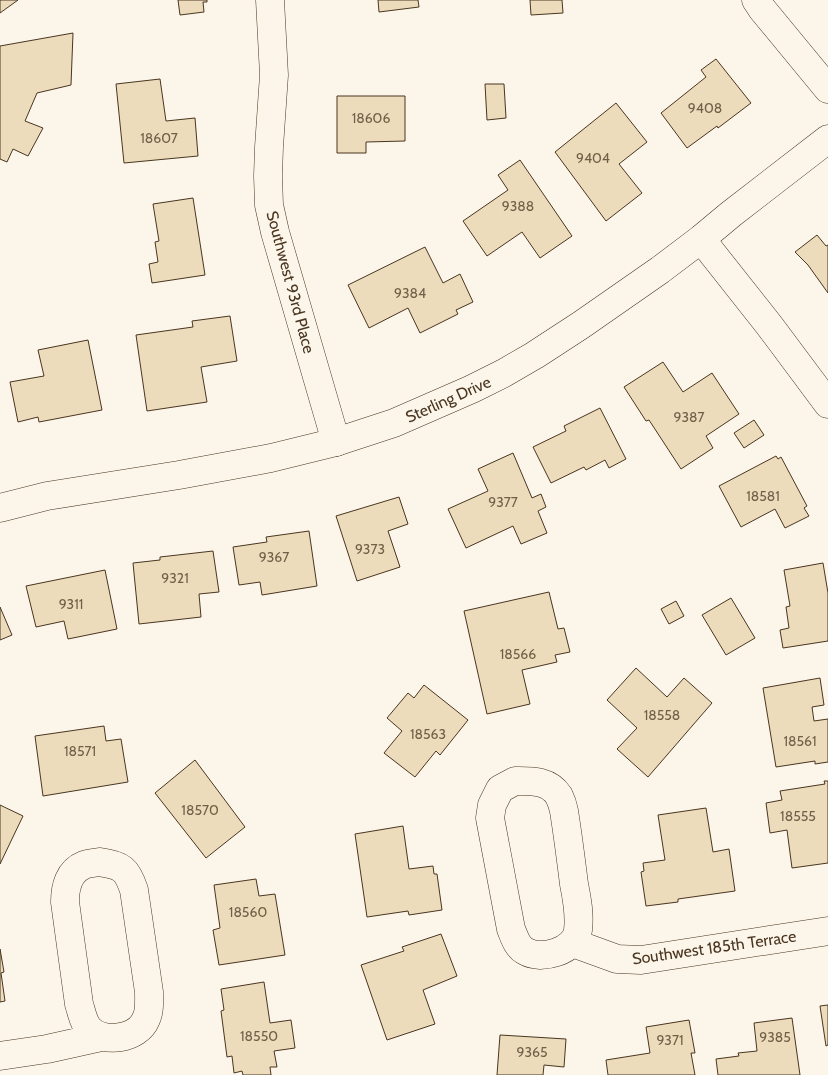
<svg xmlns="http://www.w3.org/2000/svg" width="828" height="1075" font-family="Cabin,sans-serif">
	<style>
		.building { fill: #ecdcbc; stroke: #4a3520 }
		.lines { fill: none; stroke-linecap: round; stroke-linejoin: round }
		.minor-casing { stroke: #4a3520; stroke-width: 29 }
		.tertiary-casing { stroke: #4a3520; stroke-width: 29 }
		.minor { stroke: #fbf6e9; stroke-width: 28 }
		.tertiary { stroke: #fbf6e9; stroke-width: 28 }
		.labels { text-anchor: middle; stroke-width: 4; stroke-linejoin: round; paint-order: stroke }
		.number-label { font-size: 14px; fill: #725f47 }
		.street-label { font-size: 16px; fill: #4a3520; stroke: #fbf6e9 }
	</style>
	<rect width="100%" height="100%" fill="#fbf6e9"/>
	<path class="building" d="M0,0H18L0,13Z
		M178,0H207V2H203L204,12L180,15Z
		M378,0H418L419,7L379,12Z
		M530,0H562L563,13L531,15Z
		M73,33L71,85L37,93L25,121L43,128L28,156L13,149L7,162L0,159V46Z
		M716,59L751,103L718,128L717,126L687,148L661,113L706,77L701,70Z
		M160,79L166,121L195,118L198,156L124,163L116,84Z
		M485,84H504L506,118L487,120Z
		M337,96H405V141L366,142V153H337Z
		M616,103L647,142L619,164L642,193L606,221L555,152Z
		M520,160L572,236L540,258L522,232L487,256L463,221L508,190L498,175Z
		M193,198L205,275L152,283L149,264L158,262L155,242L159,241L153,204Z
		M817,235L826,246L828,245V293L808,265L795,252Z
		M425,247L443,283L460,274L473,302L456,310L458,314L420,333L408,308L369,328L348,285Z
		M230,316L237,361L201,367L207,402L147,411L136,335L193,327L192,321Z
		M88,340L102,410L39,422L38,417L18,422L10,382L44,376L38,350Z
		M663,362L683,392L712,373L739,414L706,436L713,448L681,469L649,420L646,421L624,387Z
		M600,408L626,459L609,468L605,460L586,470L584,467L551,483L533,447L566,431L564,426Z
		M754,420L764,435L744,448L734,433Z
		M513,453L532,498L541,494L546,507L538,511L547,533L521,544L513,526L466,548L448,509L488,491L478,469Z
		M776,456L778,459L781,457L807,506L804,508L809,516L785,528L775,509L741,527L719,486Z
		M399,497L408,524L388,531L400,567L357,581L336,516Z
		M309,531L317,586L262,595L260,582L239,585L233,547L267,542L266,537Z
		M213,551L219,592L199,594L201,617L139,624L133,563L160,560V557Z
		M823,563L828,593V641L783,648L780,630L789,628L786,607L790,606L784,570Z
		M105,570L117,629L68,639L64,621L36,627L26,586Z
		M549,592L558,629L564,628L570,652L555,655L557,662L522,670L530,704L487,714L464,611Z
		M731,598L755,638L726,655L702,615Z
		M676,601L684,616L669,624L661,609Z
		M0,607L12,635L0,640Z
		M636,668L667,697L684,678L712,703L648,777L617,749L637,728L607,700Z
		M820,678L824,705L812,707L814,721L828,719V762L815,764V761L776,767L763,688Z
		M424,685L468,720L440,755L436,751L415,777L384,753L402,731L387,718L408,693L414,698Z
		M104,726L106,741L121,739L128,782L43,796L35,736Z
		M195,760L245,827L206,858L155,793Z
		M824,781H828V863L792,868L787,830L770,833L766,803L782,800L780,791L825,784Z
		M0,805L23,816L0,864Z
		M706,808L713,852L729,849L735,891L678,899V902L646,906L641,872L644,871L643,863L665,860L658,815Z
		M403,826L409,869L433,866L434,874H437L442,910L409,915L408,911L367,917L355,834Z
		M256,879L259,896L275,894L285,955L219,965L213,930L220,928L214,885Z
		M441,934L457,976L423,990L435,1024L387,1040L361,965L404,951L402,947Z
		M0,949L4,972L1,973L5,1001L0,1002Z
		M264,982L270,1023L291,1020L295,1048L274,1051L277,1067H270L271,1075H243L242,1071L234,1073L232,1056L227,1057L221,1011L224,1010L221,989Z
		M828,1005V1045L826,1046L820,1006Z
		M792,1018L800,1075H718L716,1059L739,1056L738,1053L757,1051L754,1023Z
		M689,1020L695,1053H691L695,1075H608L606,1060L650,1053L646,1027Z
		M500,1035L566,1039L564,1067L544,1065L543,1075H497Z"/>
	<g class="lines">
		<g class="minor-casing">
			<path id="minor" d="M270,0L274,75L269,147L268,176L269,205L275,232L336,442
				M756,0L762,9L828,89
				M701,239L769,325L828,404
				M515,781C531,781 549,780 559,796C561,800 563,806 564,811C568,836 571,860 574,884C577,899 580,915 578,930C576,951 541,961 525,951C517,947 514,936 511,929L490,818L492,805L500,789Z
				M99,862C122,865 127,869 134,890L149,992C149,1001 150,1011 146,1019C138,1039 104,1044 89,1029C83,1022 82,1013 79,1004L65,902C65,887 69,871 84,865C88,863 95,863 99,862Z
				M573,943L617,959L641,960L828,931
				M0,1056L47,1049L101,1037"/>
		</g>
		<g class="tertiary-casing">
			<path id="tertiary" d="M0,508L47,496L179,475L271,458L336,442L394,423L472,389L504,373L535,355L581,325L660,270L701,239L731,214L828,139"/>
		</g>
		<use href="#minor" class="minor"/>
		<use href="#tertiary" class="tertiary"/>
	</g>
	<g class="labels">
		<g class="number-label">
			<text x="705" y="113">9408</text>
			<text x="371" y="123">18606</text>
			<text x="159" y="143">18607</text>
			<text x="593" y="163">9404</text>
			<text x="518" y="211">9388</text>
			<text x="410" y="298">9384</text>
			<text x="689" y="422">9387</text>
			<text x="763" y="501">18581</text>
			<text x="503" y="507">9377</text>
			<text x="370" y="554">9373</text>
			<text x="274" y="562">9367</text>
			<text x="175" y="583">9321</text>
			<text x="71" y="609">9311</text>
			<text x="518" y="659">18566</text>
			<text x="662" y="720">18558</text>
			<text x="428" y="739">18563</text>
			<text x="800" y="746">18561</text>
			<text x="80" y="756">18571</text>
			<text x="200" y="815">18570</text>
			<text x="798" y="821">18555</text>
			<text x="248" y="917">18560</text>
			<text x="259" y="1041">18550</text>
			<text x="775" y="1042">9385</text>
			<text x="670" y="1045">9371</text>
			<text x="532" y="1057">9365</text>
		</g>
		<g class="street-label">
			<text transform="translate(291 282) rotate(75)" y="6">Southwest 93rd Place</text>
			<text transform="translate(448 399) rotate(-24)" y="6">Sterling Drive</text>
			<text transform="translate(714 947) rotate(-8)" y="6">Southwest 185th Terrace</text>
		</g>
	</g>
</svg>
